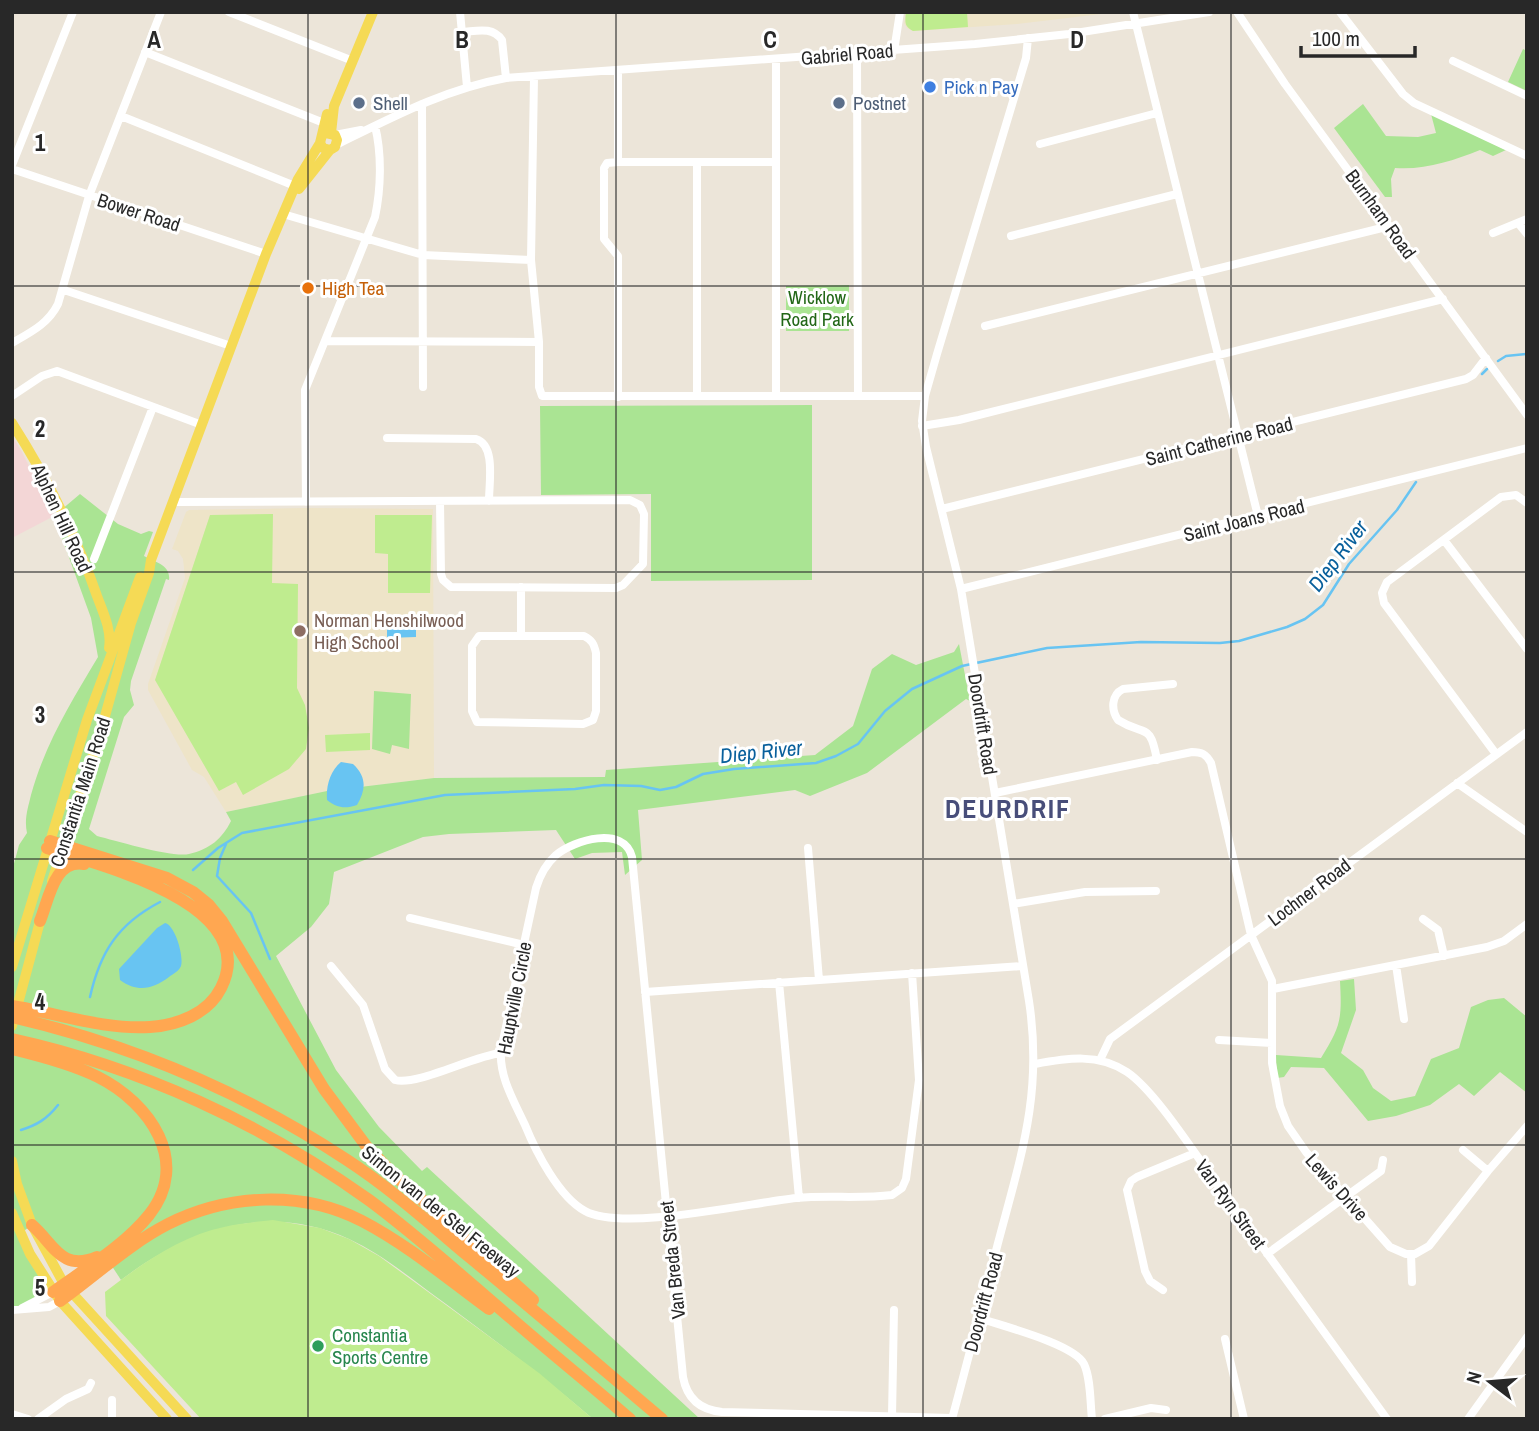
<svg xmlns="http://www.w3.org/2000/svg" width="1539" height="1431" font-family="'Archivo Narrow',sans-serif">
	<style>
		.education { fill: #eee4c8 }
		.medical { fill: #f3d6d6 }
		.green { fill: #aae493 }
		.pitch { fill: #bfec8f }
		.water { fill: #68c4f2 }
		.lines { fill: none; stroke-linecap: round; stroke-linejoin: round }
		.stream { stroke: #68c4f2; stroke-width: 2.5 }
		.minor { stroke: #fff; stroke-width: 8 }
		.major { stroke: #f5da55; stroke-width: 10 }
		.highway { stroke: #ffa751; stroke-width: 12 }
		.grid { fill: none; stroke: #282828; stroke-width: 2; stroke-opacity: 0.55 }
		.shop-dot { fill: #3f7fe0; stroke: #fff; stroke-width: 2.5 }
		.service-dot { fill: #5c6f8a; stroke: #fff; stroke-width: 2.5 }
		.food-dot { fill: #e8710a; stroke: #fff; stroke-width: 2.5 }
		.education-dot { fill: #8d6e63; stroke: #fff; stroke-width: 2.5 }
		.leisure-dot { fill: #2e9e5b; stroke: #fff; stroke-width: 2.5 }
		.labels { text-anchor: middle; stroke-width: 6; stroke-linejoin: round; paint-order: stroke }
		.street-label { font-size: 19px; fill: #282828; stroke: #fff }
		.shop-label { font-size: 19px; fill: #366cbe; stroke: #fff; text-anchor: start }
		.service-label { font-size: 19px; fill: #4e5e75; stroke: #fff; text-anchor: start }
		.food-label { font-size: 19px; fill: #c56008; stroke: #fff; text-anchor: start }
		.park-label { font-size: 19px; fill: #226717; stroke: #fff }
		.education-label { font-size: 19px; fill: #785e54; stroke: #fff; text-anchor: start }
		.leisure-label { font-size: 19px; fill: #27864d; stroke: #fff; text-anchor: start }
		.water-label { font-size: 21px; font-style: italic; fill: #09609c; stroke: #fff }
		.district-label { font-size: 26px; font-weight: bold; letter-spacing: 2px; fill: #484e7a; stroke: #fff }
		.grid-label { font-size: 23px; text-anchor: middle; font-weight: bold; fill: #282828; stroke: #fff; stroke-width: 6; stroke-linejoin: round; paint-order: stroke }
	</style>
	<rect width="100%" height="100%" fill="#ece5d9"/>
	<path class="education" d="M906,12H1118L1017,24L913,31L907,28L904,23Z
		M306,508L433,509L434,778L327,791L226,812L204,777L192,770L148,690V684L185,578L183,559L178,551L172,549L186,512L189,510Z"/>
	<path class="medical" d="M12,436L22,452L54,516L12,538Z"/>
	<path class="green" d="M1523,49L1527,51V91L1508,82Z
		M1363,104L1386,136L1418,137L1436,133L1431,114L1506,150L1493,156L1480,150C1452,161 1426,170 1395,168L1391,179L1392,197H1385L1334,128Z
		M849,285V331H786V286Z
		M812,405V580L651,581V494L541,495L540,406Z
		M80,494L118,524L141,534L149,531L153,532L144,556C155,562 171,565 169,580L166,579L131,681L130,690L134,705L124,717L89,829L97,836C117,841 173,858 189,854C210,849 222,839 231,821L226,812L327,791L434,778L605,777L606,770L815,755L853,726L872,669L892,654L916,665L954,652L959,644L970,701L966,699L867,773L810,796L795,790L638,810L642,860L625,875L622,852L592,853L575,859L556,830L449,834L423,837L334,872L329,904L311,927L276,956L336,1070L379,1127L422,1171L427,1167L700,1419H593C545,1378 496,1341 446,1304C415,1282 384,1255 349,1239C268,1202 188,1229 121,1280L104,1254L75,1261L32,1225L21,1233L53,1292L12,1310V871L19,845L27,833C24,819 28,808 31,795C45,744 71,702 98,657L91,618L54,516Z
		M374,691L411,694L409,749L392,745L390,754L372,749Z
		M1354,979L1356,1010L1341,1053L1363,1070L1373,1088L1391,1101L1415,1096L1431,1059L1459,1048L1471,1007L1488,1000L1504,998L1527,1017V1093L1500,1072L1474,1096L1459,1084L1430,1105L1396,1116L1368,1121L1324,1068L1291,1067L1284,1077L1277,1078L1276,1055L1321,1058C1341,1026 1342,1019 1340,981Z"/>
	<path class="pitch" d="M906,12H967L968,27L913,31C904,26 905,22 906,12Z
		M273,514L272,583L298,584L297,688L305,705L309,728L306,749L289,769L243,795L236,782L219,791L155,680L210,515Z
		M375,515H432L430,593H388V554L375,553Z
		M370,733V750L326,752L325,735Z
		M273,1220L320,1228L349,1239L379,1256L539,1373L593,1419H201L106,1316L105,1292C140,1265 180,1236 224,1227C240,1223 257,1222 273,1220Z"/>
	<path class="water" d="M416,623V637L387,638V624Z
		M341,762L353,764C367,777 366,790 357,805C345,809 337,808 327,800C326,786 330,771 341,762Z
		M165,923C175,925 184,956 181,966C179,971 173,974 169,977C153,989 138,993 120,980L119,969L157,928Z"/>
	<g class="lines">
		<path class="stream" d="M1498,361L1506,356L1527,354
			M1482,374L1487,369
			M226,844L220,858L217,876L251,913L270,959
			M193,870L218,848L242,833L445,795L575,789L604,785L641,786L660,790L676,787L703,774L734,769L816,763L836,756L858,744L885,711L912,689L962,666L1047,648L1141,642L1220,643L1239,641L1287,627L1305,619L1323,605L1349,564L1397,510L1416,482
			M90,997C100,952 118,924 160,902
			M21,1130C37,1125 47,1119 58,1105"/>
		<path class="minor" d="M229,12L353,61
			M460,12L467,87
			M1133,12L1258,516
			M1237,12L1285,84L1527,415
			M1340,12L1403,94L1414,103L1527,156
			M462,32C477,31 492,26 502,40L506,78
			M894,51L900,12
			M145,52L324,123
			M857,54L858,396
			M776,60V396
			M1453,61L1527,96
			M618,71V162L607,163L604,168V239L618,256V397
			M534,77L531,260L539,342V387L542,396H925
			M422,104L423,387
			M121,116L295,186
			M335,135L361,130
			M1040,144L1157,113
			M336,145C391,118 445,89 506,78L975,44L1069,34L1209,12
			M618,162H775
			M12,165L73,12
			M12,169L266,254
			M283,214L423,255L531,260
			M1518,223L1527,234
			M1493,233L1527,219
			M1011,236L1177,194
			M64,290L231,346
			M985,326L1390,226
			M325,341L539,342
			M12,343C31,332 48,324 58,304L89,196L161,12
			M12,396L42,376L57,371L202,425
			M697,396V162
			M922,426L959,420L1443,299
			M387,438L476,439C496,445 489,483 489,501
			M173,502L630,500L640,505L644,514L643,564L623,585L616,588L451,587L443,580L441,574L440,502
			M306,502L305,390L375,217C381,189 382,154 375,126
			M942,509L1466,379L1473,375L1486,358
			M1444,540L1527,649
			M94,559L153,407
			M961,589L1527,448
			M521,635V587
			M479,636H584C592,640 594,644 596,653V711L593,720L583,724L477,722L472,711V646Z
			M1496,754L1384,603L1382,593L1387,582L1501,497L1516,495L1527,503
			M1157,760C1150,721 1145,737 1118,720C1111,710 1111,695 1123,689L1173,684
			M1457,783L1527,832
			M995,793L1192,752C1202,752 1206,754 1211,763L1251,935L1272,981V1063L1280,1106L1288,1126L1306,1152L1390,1247L1406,1254H1415L1429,1246L1488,1171L1527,1126
			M808,848L819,980
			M1013,904L1085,892L1156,891
			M410,918L524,945
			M1423,919L1438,930L1444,956
			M1396,965L1404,1019
			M331,966L363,1005L385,1069L395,1080C417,1086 473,1056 501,1053
			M912,973L919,1080L906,1179L902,1188L892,1195C861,1199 828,1195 796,1198C749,1203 623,1232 585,1211C559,1197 536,1152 525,1125C514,1101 499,1077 501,1050L536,888C540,875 546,864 556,855C574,840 624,825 632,857L683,1377C687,1399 701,1410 722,1412L952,1418
			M779,982L799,1198
			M1273,989L1487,947L1504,941L1527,924
			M645,992L1023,966
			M1219,1040L1272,1043
			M1100,1060L1110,1039L1527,732
			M1035,1064C1068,1058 1098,1053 1127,1072C1155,1091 1193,1151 1214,1180C1272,1260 1329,1339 1387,1419
			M1463,1150L1488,1171
			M1267,1254L1381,1171L1383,1160
			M1411,1254L1412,1282
			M1163,1290L1150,1281L1145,1271L1127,1190L1131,1181L1137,1177L1195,1153
			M22,1308L53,1292
			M12,1310L49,1307L60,1301
			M979,1318C1002,1326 1074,1344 1084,1364C1091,1379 1090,1402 1092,1419
			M1225,1339L1244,1419
			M112,1400V1419
			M12,1414L28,1419
			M892,1416L894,1310
			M38,1419L66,1399L88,1389L91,1383
			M952,1419C968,1360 983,1301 998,1243C1021,1156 1043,1093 1029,1001L961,589L926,447L922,421L925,396L937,354L1026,58L1028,38
			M1105,1419L1151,1408L1166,1410
			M1468,1419L1527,1337"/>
		<path class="major" d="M326,133L335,135L337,140L335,147L330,150L323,148L320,143L327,114
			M331,133L334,106L373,12
			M299,189L330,150
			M12,423C47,478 76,535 97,596C103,612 112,631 109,648
			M52,881L100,734L131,623L149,573L151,560L266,254L298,179L320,143
			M12,967L87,720L140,577
			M12,1026L42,914
			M12,1161L17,1184L32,1225L64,1284L187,1419
			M12,1213L30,1254L60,1301L167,1419"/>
		<path class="highway" d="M50,841L167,878L193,892L209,905L222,921L324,1089L367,1147L392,1173L533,1300
			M40,921C49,899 54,859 84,864
			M12,1006C57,1013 104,1030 150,1027C178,1025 208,1014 221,988C263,904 99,865 47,848
			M12,1017C132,1045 244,1092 347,1160C390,1188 428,1222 467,1255C533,1309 597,1364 662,1419
			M12,1039C140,1067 263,1124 369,1200C419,1237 465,1279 512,1319C551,1353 591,1385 630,1419
			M12,1049C41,1056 72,1064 98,1077C150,1103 191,1162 149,1215C124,1246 85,1269 53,1292
			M32,1225C54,1244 61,1272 97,1257
			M60,1301C95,1276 129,1244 168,1224C228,1194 302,1190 362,1221C408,1245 448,1279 489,1309"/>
	</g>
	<path class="grid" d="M308,12V1419M616,12V1419M923,12V1419M1231,12V1419M12,286H1527M12,572H1527M12,859H1527M12,1145H1527"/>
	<circle class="shop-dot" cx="930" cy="87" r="7"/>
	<g class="service-dot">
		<circle cx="359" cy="103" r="7"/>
		<circle cx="839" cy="103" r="7"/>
	</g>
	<circle class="food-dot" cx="308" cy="288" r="7"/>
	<circle class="education-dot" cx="300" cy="631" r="7"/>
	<circle class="leisure-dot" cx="318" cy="1346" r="7"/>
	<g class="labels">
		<g class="street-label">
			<text transform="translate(847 54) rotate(-5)" y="7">Gabriel Road</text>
			<text transform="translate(139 212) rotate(18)" y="7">Bower Road</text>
			<text transform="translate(1381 214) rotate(54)" y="7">Burnham Road</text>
			<text transform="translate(1219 441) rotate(-14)" y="7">Saint Catherine Road</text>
			<text transform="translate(62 518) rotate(65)" y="7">Alphen Hill Road</text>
			<text transform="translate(1244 520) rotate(-14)" y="7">Saint Joans Road</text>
			<text transform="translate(983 724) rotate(81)" y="7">Doordrift Road</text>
			<text transform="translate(80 792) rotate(-72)" y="7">Constantia Main Road</text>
			<text transform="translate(1309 892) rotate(-37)" y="7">Lochner Road</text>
			<text transform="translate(514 998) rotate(-79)" y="7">Hauptville Circle</text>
			<text transform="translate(1337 1187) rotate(48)" y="7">Lewis Drive</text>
			<text transform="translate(1231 1204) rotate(54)" y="7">Van Ryn Street</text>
			<text transform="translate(441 1211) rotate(39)" y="7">Simon van der Stel Freeway</text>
			<text transform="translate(672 1260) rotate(-96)" y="7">Van Breda Street</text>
			<text transform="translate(983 1302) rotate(-75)" y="7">Doordrift Road</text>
		</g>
		<g class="shop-label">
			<text x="944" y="94">Pick n Pay</text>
		</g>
		<g class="service-label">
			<text x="373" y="110">Shell</text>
			<text x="853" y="110">Postnet</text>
		</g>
		<g class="food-label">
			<text x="322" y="295">High Tea</text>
		</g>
		<g class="park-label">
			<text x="817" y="304">Wicklow<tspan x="817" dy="22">Road Park</tspan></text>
		</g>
		<g class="education-label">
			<text x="314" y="627">Norman Henshilwood<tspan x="314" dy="22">High School</tspan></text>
		</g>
		<g class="leisure-label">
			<text x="332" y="1342">Constantia<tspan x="332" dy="22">Sports Centre</tspan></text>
		</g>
		<g class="water-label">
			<text transform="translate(1338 556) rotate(-53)" y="7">Diep River</text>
			<text transform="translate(761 752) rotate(-6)" y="7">Diep River</text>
		</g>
		<g class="district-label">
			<text x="1008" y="818">DEURDRIF</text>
		</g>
	</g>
	<g class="grid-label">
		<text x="154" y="48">A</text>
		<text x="462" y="48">B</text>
		<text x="770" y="48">C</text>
		<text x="1077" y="48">D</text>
		<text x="40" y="151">1</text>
		<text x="40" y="437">2</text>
		<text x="40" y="723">3</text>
		<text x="40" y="1010">4</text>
		<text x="40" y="1296">5</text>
	</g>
	<rect width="1539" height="1431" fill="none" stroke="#282828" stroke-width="28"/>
	<g transform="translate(1490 1382) rotate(286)" stroke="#ffffff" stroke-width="5" paint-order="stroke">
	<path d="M0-5L12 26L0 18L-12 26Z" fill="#282828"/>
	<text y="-10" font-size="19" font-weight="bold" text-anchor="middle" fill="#282828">N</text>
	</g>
	<path d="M1301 46v10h114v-10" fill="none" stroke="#282828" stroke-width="3.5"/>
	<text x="1312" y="46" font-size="21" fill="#282828" stroke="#ffffff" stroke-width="5" paint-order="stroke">100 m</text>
</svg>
